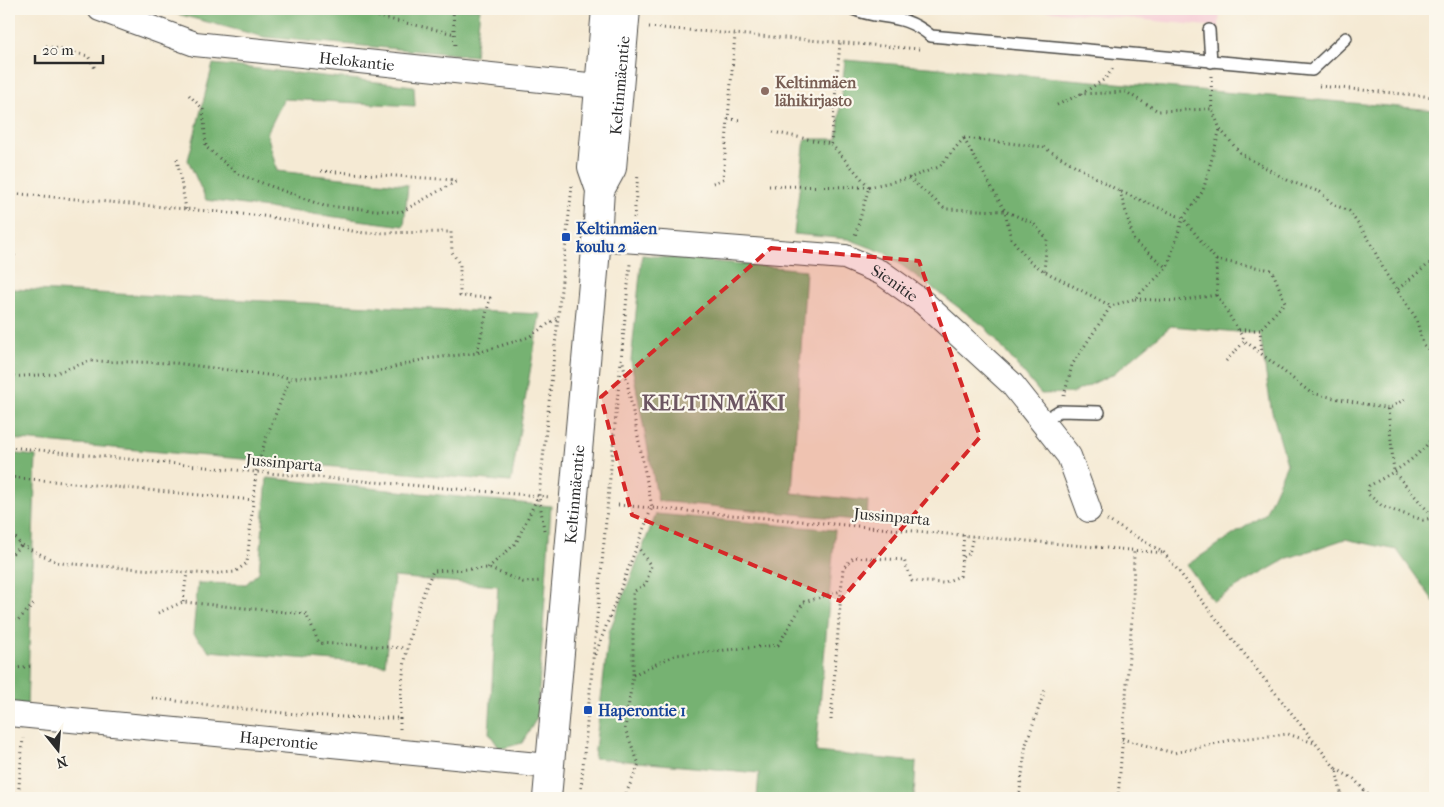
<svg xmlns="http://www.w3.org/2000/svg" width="1444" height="807" font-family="'IM FELL French Canon',serif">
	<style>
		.built { fill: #f6cfd7 }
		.forest { fill: #76b272; stroke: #506e4e }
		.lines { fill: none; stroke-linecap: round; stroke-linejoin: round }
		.lane-casing { stroke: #494844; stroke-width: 14 }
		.street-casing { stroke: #494844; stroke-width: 26 }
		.secondary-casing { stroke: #494844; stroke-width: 30 }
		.path { stroke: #494844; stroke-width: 3; stroke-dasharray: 1 4; stroke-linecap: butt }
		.lane { stroke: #fff; stroke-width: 11 }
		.street { stroke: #fff; stroke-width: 24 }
		.secondary { stroke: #fff; stroke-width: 28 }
		.marked { fill: #d62828; fill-opacity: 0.2; stroke: #d62828; stroke-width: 4; stroke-dasharray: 10 6; stroke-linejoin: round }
		.education-dot { fill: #8d6e63; stroke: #fbf7ec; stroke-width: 2 }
		.transit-dot { fill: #1a4fb4; stroke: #fbf7ec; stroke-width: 2 }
		.labels { text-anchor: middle; stroke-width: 4.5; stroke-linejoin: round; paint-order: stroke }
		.street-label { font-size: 16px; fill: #2b2b2b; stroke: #fbf7ec }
		.education-label { font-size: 16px; font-weight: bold; fill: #785e54; stroke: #fbf7ec; text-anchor: start }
		.transit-label { font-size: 16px; font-weight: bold; fill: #164399; stroke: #fbf7ec; text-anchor: start }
		.district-label { font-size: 21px; font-weight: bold; letter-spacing: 1px; fill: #6c5662; stroke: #fbf7ec }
	</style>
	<rect width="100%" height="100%" fill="#fbf7ec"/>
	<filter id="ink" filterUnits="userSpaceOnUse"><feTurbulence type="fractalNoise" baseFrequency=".02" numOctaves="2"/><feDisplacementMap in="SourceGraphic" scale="10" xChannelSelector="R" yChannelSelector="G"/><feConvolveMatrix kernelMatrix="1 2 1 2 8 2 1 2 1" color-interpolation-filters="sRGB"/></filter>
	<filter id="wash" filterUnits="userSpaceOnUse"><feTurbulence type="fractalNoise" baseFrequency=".0096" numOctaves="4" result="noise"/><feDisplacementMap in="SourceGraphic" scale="20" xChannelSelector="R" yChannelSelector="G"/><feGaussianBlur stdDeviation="1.12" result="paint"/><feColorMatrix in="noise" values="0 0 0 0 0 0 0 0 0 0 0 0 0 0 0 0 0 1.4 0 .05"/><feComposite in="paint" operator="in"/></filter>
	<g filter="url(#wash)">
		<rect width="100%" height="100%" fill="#f5ead4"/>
		<path class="built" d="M1028,9H1220L1219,27Z"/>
		<path class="forest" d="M158,9H480L475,56L264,37Z
			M845,60L1435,110V603L1397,550L1345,539L1288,558L1213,601L1187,565L1265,514L1287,464L1271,408L1260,334L1171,326L1113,374L1073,393L1041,394L985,327L885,253L848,239L794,234L805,139H837Z
			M213,64L414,86L415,106L284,99L267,133L277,171L408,185L404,226L206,200L188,160Z
			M642,255L806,270L792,493L868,501L867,521L658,501L631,361Z
			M12,289L540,314L511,482L9,439V339Z
			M9,453L36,456L27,707L9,705Z
			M267,478L551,506L537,718L522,743L500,749L489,733L498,586L394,577L385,665L209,651L193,633L198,583L246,584L259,572Z
			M656,514L835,530L816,752L916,762L914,798H757L759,773L594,758L609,632Z"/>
	</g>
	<g filter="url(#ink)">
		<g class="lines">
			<g class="lane-casing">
				<path id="lane" d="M853,9C881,21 901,11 931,36L1312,70L1346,38
					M1209,30L1211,62
					M1043,421L1059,411L1099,412"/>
			</g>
			<g class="street-casing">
				<g id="street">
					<path id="s1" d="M100,9L195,44L617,88"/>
					<path id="s2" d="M597,238L845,257L882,273L924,303L1012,384L1069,456L1089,510"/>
					<path id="s3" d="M9,714L549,766"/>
				</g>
			</g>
			<g class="secondary-casing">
				<g id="secondary">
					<path id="s4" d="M600,190L612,168L626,9"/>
					<path id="s5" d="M547,798L597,238L600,190L592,167L606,9"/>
				</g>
			</g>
			<path class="path" d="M187,9L189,18
				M365,9L375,16L455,34
				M453,9L455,48
				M649,27L919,49
				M46,46L88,56L96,70
				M1211,76L1212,109L1220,129L1241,154L1289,181L1320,192L1333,204L1349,211L1369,240L1386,274L1416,318L1423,344L1435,357
				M1319,86L1435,97
				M1081,94L1105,79L1113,68
				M189,95L203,109L206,147L238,174L324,206L401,212L457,181
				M1057,105L1081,94L1126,92L1158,111L1212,109
				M728,119L741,120
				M773,132L831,144L869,187L855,236
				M964,138L1043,147L1119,191L1183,218L1216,260L1217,295L1245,341L1311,393L1388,409L1405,399
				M964,139L1005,211L1011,238L1029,261L1044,271L1111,306
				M831,144L840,43
				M177,159L186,209
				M321,171L456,180
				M909,178L945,209L1005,211L1033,223L1047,239L1044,271
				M713,183L723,179L735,35
				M769,186L869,187L909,178L939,167L964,138
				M1120,191L1134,241L1167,268
				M9,193L263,216L364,233L451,232L452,252L460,265V296L490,298L477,353
				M634,218L638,174
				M1216,260L1272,270L1285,302L1260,330
				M9,264L16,252
				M1398,289L1435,259
				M1135,299L1176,301L1217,295
				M1239,330H1260L1262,354
				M1226,361L1245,341
				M9,377L53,374L90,361L175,363L290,378L367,374L425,359L477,353L529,337L557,318
				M1064,396L1072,365L1111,306L1134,299L1167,268L1183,218L1203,191L1220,129
				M1388,409L1394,472L1433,517
				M1435,433C1422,457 1392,473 1369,486L1368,494L1382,506L1395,511L1423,520L1435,517
				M9,447L256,472L551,497
				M9,477L253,500
				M618,505L1164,553
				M1107,520L1164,553L1336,769L1342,798
				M9,530L21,545L59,563L210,574L235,572L247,563L256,472L266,438L290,378
				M544,530L539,496L572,186
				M962,556L964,535
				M9,557L21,545
				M488,568L516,543L538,496
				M183,602L187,572
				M158,613L183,602L306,614L319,643L406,648
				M9,622L18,620L36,602
				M595,655L652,507L623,362
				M9,669L32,666
				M633,675L675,655L778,645L804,602L841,591
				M152,698C234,708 317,719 400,718
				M831,720L843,568L854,557L904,560L912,581L943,583L960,576L962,557L969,554L973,536
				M400,729C399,674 410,620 433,571L488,568L523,582L542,581
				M1122,739L1174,753L1231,740L1288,734L1314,743
				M1336,769L1354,779L1371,798
				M18,798L23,738
				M278,798H297
				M580,798L630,264
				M624,798L639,764L625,729L633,675V592L646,584L651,566L637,546
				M1019,798L1026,744L1045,690
				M1118,798L1133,605L1134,550"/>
			<use href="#lane" class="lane"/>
			<use href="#street" class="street"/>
			<use href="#secondary" class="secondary"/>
		</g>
	</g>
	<path class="marked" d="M771,248L919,261L980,437L840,601L632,515L601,397Z"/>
	<circle class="education-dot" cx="765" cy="91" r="5"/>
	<g class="transit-dot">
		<rect x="561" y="232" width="10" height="10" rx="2.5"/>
		<rect x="583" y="705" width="10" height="10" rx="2.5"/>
	</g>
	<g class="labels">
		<g class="street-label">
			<text dy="6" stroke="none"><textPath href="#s1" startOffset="264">Helokantie</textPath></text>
			<text dy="6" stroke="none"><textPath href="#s4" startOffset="108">Keltinmäentie</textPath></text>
			<text dy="6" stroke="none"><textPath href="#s2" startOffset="305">Sienitie</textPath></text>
			<text transform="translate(284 462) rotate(5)" y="6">Jussinparta</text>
			<text dy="6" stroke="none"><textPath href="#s5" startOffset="305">Keltinmäentie</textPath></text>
			<text transform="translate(892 516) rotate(5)" y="6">Jussinparta</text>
			<text dy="6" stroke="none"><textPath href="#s3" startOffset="271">Haperontie</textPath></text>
		</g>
		<g class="education-label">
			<text x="775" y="88">Keltinmäen<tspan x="775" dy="18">lähikirjasto</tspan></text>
		</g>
		<g class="transit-label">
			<text x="576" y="234">Keltinmäen<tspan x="576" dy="18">koulu 2</tspan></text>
			<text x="598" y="716">Haperontie 1</text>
		</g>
		<g class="district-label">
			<text x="714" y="410">KELTINMÄKI</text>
		</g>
	</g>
	<rect width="1444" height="807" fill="none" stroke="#fbf7ec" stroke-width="30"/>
	<g transform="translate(58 750) rotate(163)" stroke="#fbf7ec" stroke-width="4" paint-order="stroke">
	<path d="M0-4L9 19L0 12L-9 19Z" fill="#2b2b2b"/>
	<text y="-8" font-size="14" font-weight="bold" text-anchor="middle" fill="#2b2b2b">N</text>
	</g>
	<path d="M35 55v8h68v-8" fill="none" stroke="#2b2b2b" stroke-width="2.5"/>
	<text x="42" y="55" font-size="15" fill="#2b2b2b" stroke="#fbf7ec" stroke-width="4" paint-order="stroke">20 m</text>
</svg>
